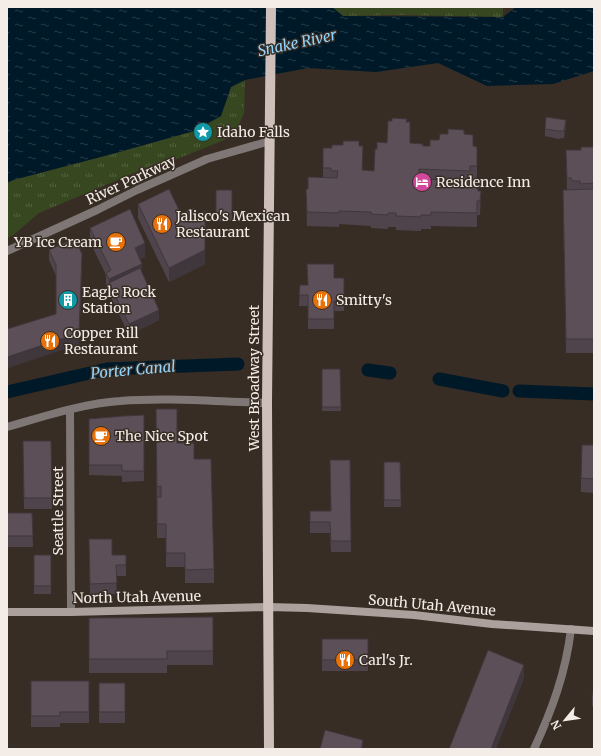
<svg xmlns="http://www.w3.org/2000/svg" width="601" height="756" font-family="Merriweather,serif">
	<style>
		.park { fill: url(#park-tufts) }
		.water { fill: url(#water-ripples) }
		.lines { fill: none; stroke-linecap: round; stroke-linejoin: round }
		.canal { stroke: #001928; stroke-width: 13 }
		.street { stroke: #7e7775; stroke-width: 8 }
		.secondary { stroke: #aba09c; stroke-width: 8 }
		.primary { stroke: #cebfba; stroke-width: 10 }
		.wall { fill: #4f444b }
		.shaded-wall { fill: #40373d }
		.building { fill: #5c4f57; stroke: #40373d }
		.labels { text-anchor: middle; stroke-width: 3; stroke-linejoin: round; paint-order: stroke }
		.poi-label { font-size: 14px; fill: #f4ede7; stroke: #372d24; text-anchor: start }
		.street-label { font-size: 14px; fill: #f4ede7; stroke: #372d24 }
		.water-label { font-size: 15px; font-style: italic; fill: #93d5fc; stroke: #372d24 }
	</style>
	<defs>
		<pattern id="park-tufts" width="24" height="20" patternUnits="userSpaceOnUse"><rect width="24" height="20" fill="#374821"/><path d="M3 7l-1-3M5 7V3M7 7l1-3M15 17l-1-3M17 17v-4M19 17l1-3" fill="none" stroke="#556341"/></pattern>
		<pattern id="water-ripples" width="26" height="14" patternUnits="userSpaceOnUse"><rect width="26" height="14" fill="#001928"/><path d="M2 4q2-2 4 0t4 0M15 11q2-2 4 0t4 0" fill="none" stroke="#263b47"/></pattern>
	</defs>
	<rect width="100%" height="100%" fill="#372d24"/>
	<path class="park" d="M332,7H503V17L398,15L343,16Z
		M245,80L244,113L234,136L172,161L153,165L39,213L13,235L7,238V183L13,180L112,154L194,131L221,116L231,87Z"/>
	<path class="water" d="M7,7H332L343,16L503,17L516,7H594V71L553,84L487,86L438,63L376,72L308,68L245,80L231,87L221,116L194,131L112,154L13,180L7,183Z"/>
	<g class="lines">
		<path class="canal" d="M368,370L390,373
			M439,379L503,391
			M519,391L594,394
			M7,392L107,369L238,364"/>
		<path class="street" d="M7,251L97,210L137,190L207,159L270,141
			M70,410L71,612
			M7,427C42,417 85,403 120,401C169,397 219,402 267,403
			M534,749C552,710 566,672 571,629"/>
		<path class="secondary" d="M7,612H71L268,607L307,608L414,615L492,624L594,631"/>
		<path class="primary" d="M269,749L267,403L271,7"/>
	</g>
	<path class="wall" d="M407,122L410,143L423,146H430L439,140L464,134L473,146L477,161V180H470L478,191H481L480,215H477V227L431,226V229H421V231L396,230V227H388V229L371,228V226L339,224V227L307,226L306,189H308L323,177V148H332L359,146L363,170L374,171L377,149L387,143Z
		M566,127L564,138L558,139L545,136V129Z
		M594,147V353H566L563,204L567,190L566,150H581Z
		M216,190H232V221H216Z
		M138,204L205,264L169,282L138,218Z
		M90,228L145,257L140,259L142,273L159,320L129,335L106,287V275L90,242Z
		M49,250L82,265L79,344L7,368V329L56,314V276L49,260Z
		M344,278V311H334V329H308V306H299L300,285H308Z
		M322,369H340L341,411H322Z
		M156,409L177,443L194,459L214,569V583H185V567H166V538H157Z
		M144,415V481L122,482V476L89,475V419Z
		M23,441H51L52,509H24Z
		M594,445V493L581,492V478Z
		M350,460L351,552H331L330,533H310V511H330Z
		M384,462H400L401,507H384Z
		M7,513H32L33,547H7Z
		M89,539L112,555H126V576H116L117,594H90Z
		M34,555H51V594H34Z
		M213,617V665H167V673H89V618Z
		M322,639H368V671H322Z
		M31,681H89V723H60V727H31Z
		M99,683H125V723H99Z
		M594,688V707L592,706V695Z"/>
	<path class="shaded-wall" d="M566,120V127L564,138V131Z
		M145,243V257L135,262V248Z
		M205,250V264L169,282V268Z
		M82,254L79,344L7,368V357L79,333Z
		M142,264V278L109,283V279Z
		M159,310V320L129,335V324Z
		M524,665V679L496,749H491Z
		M363,740V749H361Z"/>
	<path class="building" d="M546,117L566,120L564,131H558L545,129Z
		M392,118L407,119L406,122H410V143L423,144V146H430V140H439L440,134H448V129L464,130V134L473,135V146L477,147V166H470V171L419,169V179L478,181V191H481L480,201H477V213L431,212V215H421V217L396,216V213H388V215L371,214V212L339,211V213L307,212L306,189H308V177L337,178L338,171H331V168H323V148H332V145H343V141H359V146H363L362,170L374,171L375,149H377V142L387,143L388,121H392Z
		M581,147H594V183L580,184V181H572L571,178H567L566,150H581Z
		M169,189L181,214L193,208L197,215L205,211V250L169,268L138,204Z
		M594,189V339H566L563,190Z
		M216,190H232V214H216Z
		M130,209L145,243L135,248L142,264L109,279L106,273L111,270L90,228Z
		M75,238L82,254L79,333L7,357V329L56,314V265L49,250Z
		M307,264H334V278H344V301H334V319H308V295H299L300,285H308Z
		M140,268L159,310L129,324L109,283Z
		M322,369H340L341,407H322Z
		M156,409H177V443H194V459H211L214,569L185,570V553H166V524H157V497H161V486L157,487Z
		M144,415V471H122V465H89V419L124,416Z
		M23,441H51L52,498H24Z
		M582,445H594V479L581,478Z
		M330,460H350L351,541H331L330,522H310V511H331Z
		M384,462H400L401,500H384Z
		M7,513H32L33,536H7Z
		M89,539H112V555H126V565H116L117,583L90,584Z
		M34,555H51V586H34Z
		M213,617V651H167V659H89V618Z
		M322,639H368V660H322Z
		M488,650L524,665L491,749H449Z
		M31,681H89V712H60V716H31Z
		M99,683H125V712H99Z
		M594,688V696L592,695Z
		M325,730L363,740L361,749H320Z"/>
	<defs>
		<g id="sight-disc" transform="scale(1)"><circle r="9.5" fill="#0f9aa8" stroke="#372d24"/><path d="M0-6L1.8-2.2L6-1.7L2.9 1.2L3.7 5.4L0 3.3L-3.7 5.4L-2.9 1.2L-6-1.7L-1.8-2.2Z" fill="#fff"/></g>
		<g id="hotel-disc" transform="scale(1)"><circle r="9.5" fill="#d1479c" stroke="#372d24"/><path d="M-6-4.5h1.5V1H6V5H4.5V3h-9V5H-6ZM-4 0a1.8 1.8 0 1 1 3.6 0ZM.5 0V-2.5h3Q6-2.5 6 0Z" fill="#fff"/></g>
		<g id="restaurant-disc" transform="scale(1)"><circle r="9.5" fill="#e8710a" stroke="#372d24"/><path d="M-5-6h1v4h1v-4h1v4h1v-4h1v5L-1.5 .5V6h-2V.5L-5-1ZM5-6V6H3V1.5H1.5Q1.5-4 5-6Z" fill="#fff"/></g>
		<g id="cafe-disc" transform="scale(1)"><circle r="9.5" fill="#e8710a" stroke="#372d24"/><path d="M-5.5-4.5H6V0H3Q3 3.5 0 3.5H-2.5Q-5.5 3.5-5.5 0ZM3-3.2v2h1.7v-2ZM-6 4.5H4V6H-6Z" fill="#fff"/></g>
		<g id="building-disc" transform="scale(1)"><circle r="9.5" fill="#0f9aa8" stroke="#372d24"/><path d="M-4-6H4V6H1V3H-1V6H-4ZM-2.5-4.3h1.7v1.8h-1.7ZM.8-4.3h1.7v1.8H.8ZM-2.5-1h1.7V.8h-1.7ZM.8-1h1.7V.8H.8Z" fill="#fff"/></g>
	</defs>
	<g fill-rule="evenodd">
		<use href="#sight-disc" x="203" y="132"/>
		<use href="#hotel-disc" x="422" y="182"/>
		<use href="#restaurant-disc" x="162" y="224"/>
		<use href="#cafe-disc" x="116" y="242"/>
		<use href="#building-disc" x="68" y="300"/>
		<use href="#restaurant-disc" x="322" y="300"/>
		<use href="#restaurant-disc" x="50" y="341"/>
		<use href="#cafe-disc" x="101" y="436"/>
		<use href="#restaurant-disc" x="345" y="660"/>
	</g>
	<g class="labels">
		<g class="poi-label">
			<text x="217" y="137">Idaho Falls</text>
			<text x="436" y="187">Residence Inn</text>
			<text x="176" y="221">Jalisco's Mexican<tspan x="176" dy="16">Restaurant</tspan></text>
			<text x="102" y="247" text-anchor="end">YB Ice Cream</text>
			<text x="82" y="297">Eagle Rock<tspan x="82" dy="16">Station</tspan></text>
			<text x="336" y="305">Smitty's</text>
			<text x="64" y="338">Copper Rill<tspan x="64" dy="16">Restaurant</tspan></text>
			<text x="115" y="441">The Nice Spot</text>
			<text x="359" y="665">Carl's Jr.</text>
		</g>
		<g class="street-label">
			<text transform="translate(131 180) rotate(-25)" y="5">River Parkway</text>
			<text transform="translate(254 378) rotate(-90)" y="5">West Broadway Street</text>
			<text transform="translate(58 511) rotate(-90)" y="5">Seattle Street</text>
			<text transform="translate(137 597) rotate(-1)" y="5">North Utah Avenue</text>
			<text transform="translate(432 605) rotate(5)" y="5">South Utah Avenue</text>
		</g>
		<g class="water-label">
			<text transform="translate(297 43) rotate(-12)" y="5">Snake River</text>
			<text transform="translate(133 370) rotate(-5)" y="5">Porter Canal</text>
		</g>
	</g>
	<rect width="601" height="756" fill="none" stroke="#f4ede7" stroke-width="16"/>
	<g transform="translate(565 720) rotate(241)" stroke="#372d24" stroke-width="3" paint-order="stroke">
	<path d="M0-3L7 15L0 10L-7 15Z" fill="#f4ede7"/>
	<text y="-6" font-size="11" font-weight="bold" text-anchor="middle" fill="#f4ede7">N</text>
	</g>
</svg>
